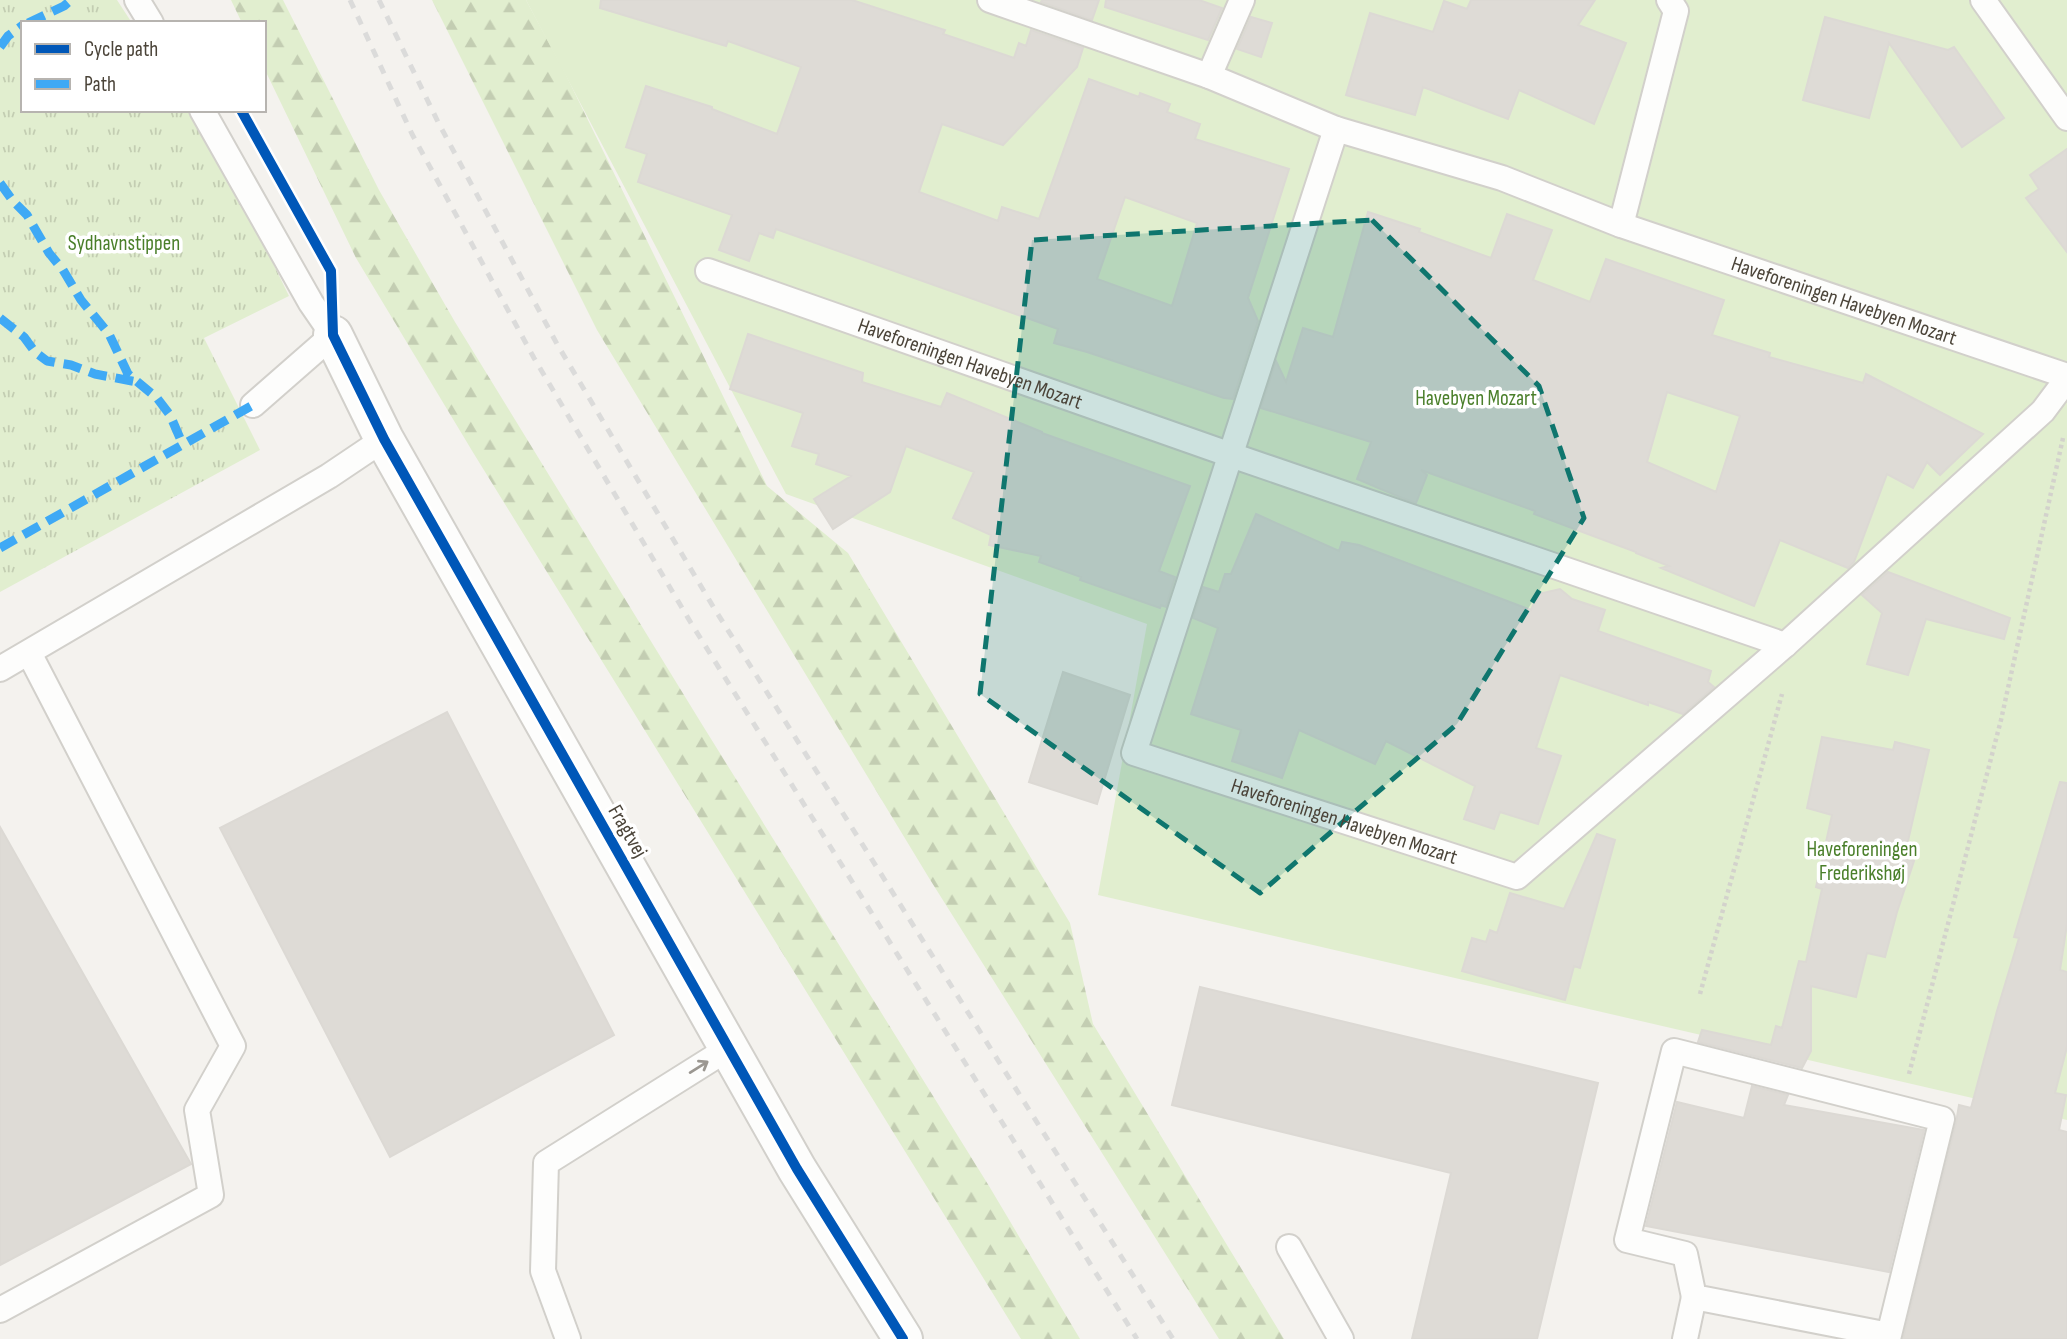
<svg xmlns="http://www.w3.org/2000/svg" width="2067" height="1339" font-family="'Sofia Sans Condensed',sans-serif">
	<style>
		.grass { fill: url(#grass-tufts) }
		.forest { fill: url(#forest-firs) }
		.garden { fill: #e1eecf }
		.building { fill: #dedbd6; stroke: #dcd9d4; stroke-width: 2; fill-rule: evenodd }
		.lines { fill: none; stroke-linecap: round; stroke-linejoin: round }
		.lane-casing { stroke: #d2d0cb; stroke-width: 28 }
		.street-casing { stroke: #d2d0cb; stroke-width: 42 }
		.path { stroke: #d3d2cc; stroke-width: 4.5; stroke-dasharray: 3.5 3.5; stroke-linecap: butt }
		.lane { stroke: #fdfdfc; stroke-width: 24 }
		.street { stroke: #fdfdfc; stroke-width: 38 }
		.rail { stroke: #dbdbda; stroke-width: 5; stroke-dasharray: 9 9; stroke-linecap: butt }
		.quiet { stroke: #3fa9f5; stroke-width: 9; stroke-dasharray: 18 9; stroke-linecap: butt }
		.cycleway-casing { stroke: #fff; stroke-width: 15 }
		.cycleway { stroke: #0057b8; stroke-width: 10 }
		.oneway { stroke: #9b9791 }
		.marked { fill: #0f766e; fill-opacity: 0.2; stroke: #0f766e; stroke-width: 5; stroke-dasharray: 14 9; stroke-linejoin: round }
		.labels { text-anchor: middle; stroke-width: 7; stroke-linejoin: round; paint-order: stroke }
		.park-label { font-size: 21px; fill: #4a7f2a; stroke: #fff }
		.street-label { font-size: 21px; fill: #4b4439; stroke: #fff }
	</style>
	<defs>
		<pattern id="grass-tufts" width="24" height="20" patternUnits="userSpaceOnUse" patternTransform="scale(1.75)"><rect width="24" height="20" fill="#e1eecf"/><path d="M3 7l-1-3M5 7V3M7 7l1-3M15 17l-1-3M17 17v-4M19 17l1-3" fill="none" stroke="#c3cdb2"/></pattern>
		<pattern id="forest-firs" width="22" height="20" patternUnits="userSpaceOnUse" patternTransform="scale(1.75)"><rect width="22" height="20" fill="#e1eecf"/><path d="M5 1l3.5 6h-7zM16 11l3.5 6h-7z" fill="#c3cdb2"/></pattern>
	</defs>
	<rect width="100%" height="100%" fill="#f4f2ee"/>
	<path class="grass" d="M0,0H117L132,23H23V110H189L244,204L289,296L204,338L260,450L0,592Z"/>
	<path class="forest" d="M231,0H283L379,190L455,322L703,726L989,1186L1080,1339H1021L474,454L356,258L264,68V23H242Z
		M432,0H526L563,69L767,486L848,553L1070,923L1093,1024L1284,1339H1219L929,878L597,330Z"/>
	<path class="garden" d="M526,0H2067V1120L1098,895L1147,624L786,494Z"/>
	<path class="building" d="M601,0H852L945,30L943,34L1014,58L1019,43L1026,46L1031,30L1083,48L1077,67L1003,145L942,124L919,192L998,221L1002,207L1039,219L1089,79L1139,97L1140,93L1170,104L1167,112L1200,124L1195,139L1289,169L1248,298L1258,321L1233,399L1224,398L1087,352L1054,343L1058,329L776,229L773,238L759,233L749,261L719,250L732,215L638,182L647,154L626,147L646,86L712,107V109L777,134L801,67L728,41L726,46L600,8ZM1125,197L1197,223L1172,306L1097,279Z
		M1042,0H1099L1092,20L1041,2Z
		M1106,0H1199L1222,8L1208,40L1105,7Z
		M1471,0H1595L1578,25L1626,43L1594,124L1519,90L1508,119L1423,87L1415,115L1346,95L1370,13L1433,32L1444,1L1467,9Z
		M1251,17L1272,23L1261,57L1237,49Z
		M1825,17L1948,50L1954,47L2004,118L1962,147L1889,43L1869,118L1803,100Z
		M2067,149V252L2026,198L2039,189L2030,175Z
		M1368,212L1420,229L1419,232L1491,258L1507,214L1552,230L1533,280L1590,302L1606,259L1724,300L1712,335L1770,353L1769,357L1863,383L1866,374L1983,434L1940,475L1927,462L1913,488L1887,474L1854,562L1848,568L1780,540L1754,606L1661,568L1669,566L1636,553V552L1534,514L1535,511L1421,470L1427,475L1416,503L1402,498L1357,479L1371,442L1261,408L1276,361L1286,382L1303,328L1333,337ZM1667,392L1740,416L1716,492L1647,462Z
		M748,334L863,373L862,382L941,407L947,393L1042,432V433L1190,486L1159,571L1175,577L1166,607L1161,605L1160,608L1080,580L1081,577L1039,562L1041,556L989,545L991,535L953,518L974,472L906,446L890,492L833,529L814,499L851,476L816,464L819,454L792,446L803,413L730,389Z
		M1256,514L1339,551L1342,542L1359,545L1531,610L1538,594L1560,589L1572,599L1605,610L1598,631L1711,671L1708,682L1714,687L1683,714L1648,702V705L1560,675L1536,748L1561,756L1538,824L1500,812L1494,829L1464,819L1475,786L1386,741L1375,764L1299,730L1282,778L1232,761L1241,730L1191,714L1218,628L1193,618L1203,587L1219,592L1225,574H1231Z
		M1888,572L2010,618L2004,639L1926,619L1908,675L1867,664L1882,613L1862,595Z
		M1063,672L1130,695L1097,804L1029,782Z
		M447,712L614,1035L390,1157L220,828Z
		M1822,737L1893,750L1895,742L1929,750L1904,858L1914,861L1897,912L1885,957L1867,953L1856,997L1811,986V1051L1802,1068L1698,1042L1702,1030L1771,1045L1776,1026L1782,1028L1799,961L1806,962L1822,889L1816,887L1832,815L1807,808Z
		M2060,782L2067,783V924L2060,970L2067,972V1047L2055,1093L2066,1095L2059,1130L2067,1132V1339H1903L1956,1123L1959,1105L1971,1108L1997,1011L2019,938L2014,937Z
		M0,827L191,1164L0,1265Z
		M1597,834L1615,840L1580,968L1574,966L1565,1000L1462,971L1472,938L1486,942L1490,930L1497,933L1510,893L1564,909Z
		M1200,987L1598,1083L1537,1339H1412L1451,1173L1172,1105Z
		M1752,1086L1788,1095L1784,1105L1924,1130L1889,1272L1646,1226L1677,1102L1744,1118Z"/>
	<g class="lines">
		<g class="lane-casing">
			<g id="lane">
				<path d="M137,0L151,23"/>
				<path id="s1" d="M990,0L1209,76L1336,129L1502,178L1621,225L2067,376"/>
				<path d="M1983,0L2067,118"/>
				<path d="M1209,76L1242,0"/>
				<path d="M202,110L311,303L333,335L253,405"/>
				<path id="s2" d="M1336,129L1134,753L1517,877L1785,645L2043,411L2067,379"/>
				<path d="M1621,225L1676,11L1669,0"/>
				<path id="s3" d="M708,271L1231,455L1785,645"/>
				<path d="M0,669L329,476L384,439"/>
				<path d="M1289,1247L1341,1339"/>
				<path d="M0,1310L211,1195L197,1110L233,1046L29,653"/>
				<path d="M568,1339L543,1271L546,1163L729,1048"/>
				<path d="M1685,1339L1694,1297"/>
				<path d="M1888,1339L1942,1119L1674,1051L1627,1240L1685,1254L1694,1297L1889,1335"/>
			</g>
		</g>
		<g class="street-casing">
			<path id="street" d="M333,335L384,439L797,1169L903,1339"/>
		</g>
		<path class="path" d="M1700,994L1782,694
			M1909,1074L2001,720L2063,438"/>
		<use href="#lane" class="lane"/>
		<use href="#street" class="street"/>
		<path class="rail" d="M350,0L412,134L534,358L691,623L1137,1339
			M379,0L438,122L557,344L714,608L1173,1339"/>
		<path class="quiet" d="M28,23L64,6L71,0
			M0,47L8,36L23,25
			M0,183L13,201L27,215L49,253L63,270L81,300L109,334L128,374L157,398L170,415L183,445
			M0,318L24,337L35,352L47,361L71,365L95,374L137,382
			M0,548L253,405"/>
		<g class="cycleway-casing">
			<path id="cycleway" d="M241,110L331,271L333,335L384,439L797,1169L903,1339"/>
		</g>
		<use href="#cycleway" class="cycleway"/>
	</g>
	<defs><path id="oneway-shaft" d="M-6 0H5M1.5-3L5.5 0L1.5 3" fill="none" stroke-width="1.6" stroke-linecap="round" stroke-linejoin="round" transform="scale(1.75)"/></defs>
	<use class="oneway" href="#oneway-shaft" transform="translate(699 1067) rotate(-32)"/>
	<path class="marked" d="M1372,220L1539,386L1584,518L1457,724L1260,893L980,694L1032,240Z"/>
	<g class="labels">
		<g class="park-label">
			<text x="124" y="250">Sydhavnstippen</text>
			<text x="1476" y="405">Havebyen Mozart</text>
			<text x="1862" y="856">Haveforeningen<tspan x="1862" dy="24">Frederikshøj</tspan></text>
		</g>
		<g class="street-label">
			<text dy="7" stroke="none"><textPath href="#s1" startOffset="906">Haveforeningen Havebyen Mozart</textPath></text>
			<text dy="7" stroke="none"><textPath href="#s3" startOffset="278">Haveforeningen Havebyen Mozart</textPath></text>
			<text dy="7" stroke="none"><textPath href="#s2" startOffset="877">Haveforeningen Havebyen Mozart</textPath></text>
			<text transform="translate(628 831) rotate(60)" y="7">Fragtvej</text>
		</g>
	</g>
	<rect x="21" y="21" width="245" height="91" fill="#ffffff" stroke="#b7b4b0" stroke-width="2"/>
	<rect x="35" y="44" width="35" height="10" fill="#0057b8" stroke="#b7b4b0" stroke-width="2"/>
	<text x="84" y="56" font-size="21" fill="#4b4439">Cycle path</text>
	<rect x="35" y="79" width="35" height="10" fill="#3fa9f5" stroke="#b7b4b0" stroke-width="2"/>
	<text x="84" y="91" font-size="21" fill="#4b4439">Path</text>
</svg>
